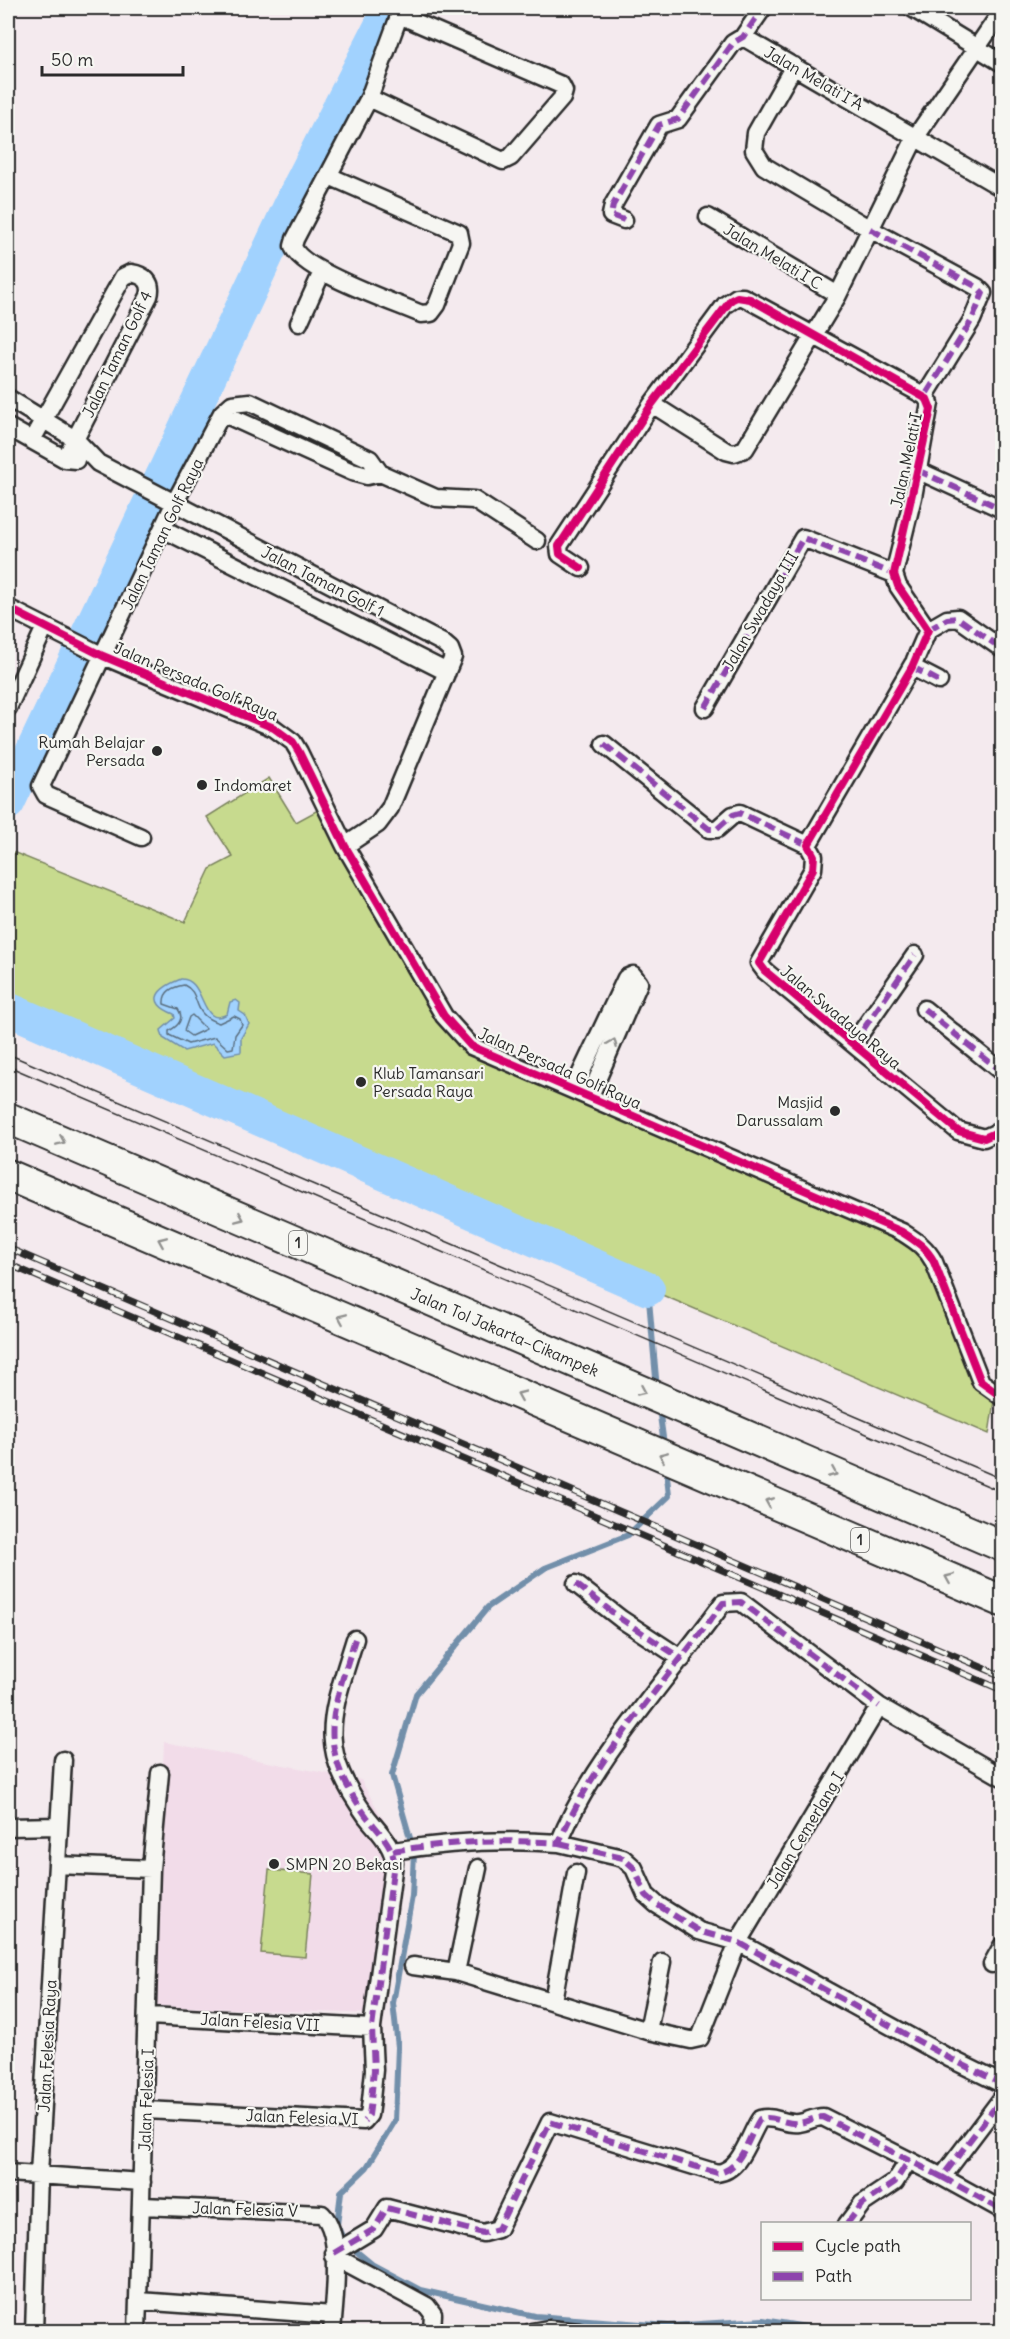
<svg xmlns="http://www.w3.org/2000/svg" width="1010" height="2339" font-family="Delius,sans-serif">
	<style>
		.built { fill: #f2dce9 }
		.green { fill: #c7da8e; stroke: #79825c; stroke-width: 1.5 }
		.water { fill: #a1d2fe; stroke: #728faa; stroke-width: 1.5 }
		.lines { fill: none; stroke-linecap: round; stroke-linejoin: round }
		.shore { stroke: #5a6e7f; stroke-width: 1.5 }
		.stream { stroke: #728faa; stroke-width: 6 }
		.river { stroke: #a1d2fe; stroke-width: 34 }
		.minor-casing { stroke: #2b2b2b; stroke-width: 21 }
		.motorway-casing { stroke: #2b2b2b; stroke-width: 34 }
		.minor { stroke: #f6f6f2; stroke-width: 16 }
		.motorway { stroke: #f6f6f2; stroke-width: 30 }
		.tram { stroke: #2b2b2b; stroke-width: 1.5 }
		.rail-casing { stroke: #2b2b2b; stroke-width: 7 }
		.rail { stroke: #f6f6f2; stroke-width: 4.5; stroke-dasharray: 14; stroke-linecap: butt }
		.quiet { stroke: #8e44ad; stroke-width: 6; stroke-dasharray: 12 6; stroke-linecap: butt }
		.cycleway-casing { stroke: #f6f6f2; stroke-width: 11 }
		.cycleway { stroke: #d6006c; stroke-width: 8 }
		.oneway { stroke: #90908e }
		.poi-dot { fill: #2b2b2b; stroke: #f6f6f2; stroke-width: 2 }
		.labels { text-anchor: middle; stroke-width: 4.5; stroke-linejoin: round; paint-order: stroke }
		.shield { fill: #f6f6f2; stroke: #686867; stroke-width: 1.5 }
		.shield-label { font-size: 15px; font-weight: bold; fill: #2b2b2b }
		.street-label { font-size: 16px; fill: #2b2b2b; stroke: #f6f6f2 }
		.poi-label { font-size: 16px; fill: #2b2b2b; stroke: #f6f6f2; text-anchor: start }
	</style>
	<rect width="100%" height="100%" fill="#f4eaee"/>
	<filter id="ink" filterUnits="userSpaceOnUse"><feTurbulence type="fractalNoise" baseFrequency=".0167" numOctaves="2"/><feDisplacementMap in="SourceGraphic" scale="12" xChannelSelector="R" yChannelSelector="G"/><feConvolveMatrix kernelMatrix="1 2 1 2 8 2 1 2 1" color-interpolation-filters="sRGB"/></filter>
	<g filter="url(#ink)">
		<path class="built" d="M164,1742L361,1780L393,1837L374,2014L153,2006Z"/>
		<path class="green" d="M269,778L296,822L329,804L424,976L457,1045L902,1232L923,1247L995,1394L989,1434L648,1289L8,1009V850L185,922L210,869L233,857L207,817Z
			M269,1870L313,1874L305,1957L261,1953Z"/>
		<path class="water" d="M181,979C206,978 200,1030 227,1014L230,1002L236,1000L240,1003L239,1011L245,1015L249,1024L241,1038V1052L225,1055L213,1043L184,1051L163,1038L161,1030L175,1018L174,1014C144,1002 158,988 181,979Z"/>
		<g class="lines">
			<path class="shore" d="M184,985C203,994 189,1014 219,1023L234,1016L240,1019L242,1025L235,1035L233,1048L228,1049L215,1037L188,1044L169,1035V1031C178,1026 185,1019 178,1009L164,1004C163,991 173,987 184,985Z
				M192,1015L206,1029L191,1036L184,1031L189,1017Z"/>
			<path class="stream" d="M648,1289L657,1389
				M659,1408L664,1445
				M666,1467L669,1496L628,1535L545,1568L488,1607L416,1694L392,1775L414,1852L412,1896L393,2003L398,2047L395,2121L367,2167L341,2192L337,2225L344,2241L373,2265L420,2290L535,2316L669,2326L763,2320L837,2332"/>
			<path class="river" d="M8,803L299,187L390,8
				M8,1009L648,1289"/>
			<g class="minor-casing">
				<path id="minor" d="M912,8L1002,63
					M743,37L1002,188
					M794,66L756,133L754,150L764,166L870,229L977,287L983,293L972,320L925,396
					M369,98L503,161L511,157L562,98L564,91L561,85L399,15
					M329,176L459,233L461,243L437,305L431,313L421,314C396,303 299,270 293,246L295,239L369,98L402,8
					M708,217L838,295
					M624,220L611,215L613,205L659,125L678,119L733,43L743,37L763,8
					M299,323L322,272
					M8,398L75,439L98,463L443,643L450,649L453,657L390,808L378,824L345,846
					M652,404L726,451L734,453L745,449L838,295L915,138L1002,11
					M8,427L65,459L76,460
					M32,440L123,277L131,273C144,275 153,282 149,296L65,459
					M917,470L1002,509
					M380,473L370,459L250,402L232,404L222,413L352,472L367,476L380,473L436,498L474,500L537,541
					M163,529L447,672
					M581,568L560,554L559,546L652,404L725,305L737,297H743L925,396L930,403L913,497L894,574L898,586L928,630L915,660
					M8,608L103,656L274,728L293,742L299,752L345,846L444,1016L471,1046L902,1232C916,1241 926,1247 934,1262L981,1382L1002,1397
					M928,630L947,619L958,618L1002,649
					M913,664L808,845L814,856L813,869L759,963L765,971L958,1131L984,1138L1002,1130
					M912,667L939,681
					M8,708L45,627
					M705,708L803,538L894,574
					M604,744L709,829H717L733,815L740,813L808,845
					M141,837L46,795L41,786L174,504L222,413
					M924,1009L1002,1072
					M853,1044L915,955
					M573,1090L626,978L633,975L639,983L590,1096
					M576,1584L621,1619L682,1659
					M8,1827L59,1826
					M559,1843L623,1858L634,1868L646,1895L656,1904L699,1931L738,1942L949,2058L1002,2084
					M393,1851C448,1842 504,1839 559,1843C593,1758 669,1678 723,1603L741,1602L879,1706L1002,1777
					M57,1865L151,1869
					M992,1964L1002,1946
					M413,1966L456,1972L648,2031L691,2040L700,2038L738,1942L879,1706
					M456,1972L478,1868
					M553,2001L576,1873
					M149,2016L372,2028
					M648,2031L662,1962
					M146,2110L364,2121L369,2115L371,2100L374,2070L372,2028L394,1863C394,1846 378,1831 367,1817C315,1745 331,1717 355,1639
					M8,2173L142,2182
					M942,2177L1002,2210
					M143,2206L322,2214C344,2235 334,2303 332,2332
					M847,2224L862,2204L895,2182L909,2160
					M334,2253L374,2229L387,2208L483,2233L498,2229L550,2122L717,2173C741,2171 748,2137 760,2119C775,2115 785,2125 799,2123C808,2122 813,2117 823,2117L942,2177L1002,2098
					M334,2256L427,2306L433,2314L432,2332
					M139,2301L333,2315
					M34,2332L39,2174L63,1760
					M137,2332L151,1869L160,1773
					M531,2332L549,2329L579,2332"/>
			</g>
			<g class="motorway-casing">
				<path id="motorway" d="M8,1118L1002,1546
					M8,1175L1002,1601"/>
			</g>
			<use href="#minor" class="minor"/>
			<use href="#motorway" class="motorway"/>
			<path class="tram" d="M8,1054L1002,1479
				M8,1066L1002,1492"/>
			<g class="rail-casing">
				<path id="rail" d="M8,1248L1002,1676
					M8,1264L1002,1690"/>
			</g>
			<use href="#rail" class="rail"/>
			<path class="quiet" d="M624,220L611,215L613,205L659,125L678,119L733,43L743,37L763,8
				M870,229L977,287L983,293L972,320L925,396
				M917,470L1002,509
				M928,630L947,619L958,618L1002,649
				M912,667L939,681
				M705,708L803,538L894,574
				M604,744L709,829H717L733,815L740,813L808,845
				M924,1009L1002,1072
				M853,1044L915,955
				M576,1584L621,1619L682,1659
				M355,1639C331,1717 315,1745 367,1817C378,1831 394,1846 394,1863L372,2028L374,2070L371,2100L369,2115L364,2121
				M559,1843L623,1858L634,1868L646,1895L656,1904L699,1931L738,1942L949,2058L1002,2084
				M393,1851C448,1842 504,1839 559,1843C593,1758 669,1678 723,1603L741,1602L879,1706
				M942,2177L1002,2210
				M847,2224L862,2204L895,2182L909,2160
				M334,2253L374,2229L387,2208L483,2233L498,2229L550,2122L717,2173C741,2171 748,2137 760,2119C775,2115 785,2125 799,2123C808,2122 813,2117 823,2117L942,2177L1002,2098"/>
			<g class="cycleway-casing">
				<path id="cycleway" d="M581,568L560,554L559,546L652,404L731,300L737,297L750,299L927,399L931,409L894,574L898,586L928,630L912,667L808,845L814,856L813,869L759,963L765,971L958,1131L984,1138L1002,1130
					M8,608L103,656L274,728L293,742L299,752L345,846L444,1016L471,1046L902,1232C916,1241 926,1247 934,1262L981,1382L1002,1397"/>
			</g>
			<use href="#cycleway" class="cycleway"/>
		</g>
		<defs><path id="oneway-chevron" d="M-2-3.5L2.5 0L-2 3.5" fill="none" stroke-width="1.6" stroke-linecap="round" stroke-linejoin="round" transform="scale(1.5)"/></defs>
		<g class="oneway">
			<use href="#oneway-chevron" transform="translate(613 1043) rotate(-67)"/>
			<use href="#oneway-chevron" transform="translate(61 1141) rotate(23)"/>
			<use href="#oneway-chevron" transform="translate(240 1218) rotate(23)"/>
			<use href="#oneway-chevron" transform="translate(162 1241) rotate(-157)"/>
			<use href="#oneway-chevron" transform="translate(342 1318) rotate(-157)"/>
			<use href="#oneway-chevron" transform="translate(642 1391) rotate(24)"/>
			<use href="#oneway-chevron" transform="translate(521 1395) rotate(-157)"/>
			<use href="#oneway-chevron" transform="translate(663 1456) rotate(-157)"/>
			<use href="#oneway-chevron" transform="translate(833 1473) rotate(23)"/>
			<use href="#oneway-chevron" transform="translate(769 1502) rotate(-157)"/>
			<use href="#oneway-chevron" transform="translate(949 1578) rotate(-157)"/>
		</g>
	</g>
	<g class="poi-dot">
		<circle cx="157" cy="751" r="6"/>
		<circle cx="202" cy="785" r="6"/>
		<circle cx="361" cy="1082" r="6"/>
		<circle cx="835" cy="1111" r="6"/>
		<circle cx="274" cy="1864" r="6"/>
	</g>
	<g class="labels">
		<g class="shield">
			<rect x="289" y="1231" width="18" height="24" rx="4.5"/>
			<rect x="851" y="1528" width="18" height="24" rx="4.5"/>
		</g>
		<g class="shield-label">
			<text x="298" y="1248">1</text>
			<text x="860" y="1545">1</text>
		</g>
		<g class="street-label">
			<text transform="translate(814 78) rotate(30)" y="6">Jalan Melati I A</text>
			<text transform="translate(773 256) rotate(31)" y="6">Jalan Melati I C</text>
			<text transform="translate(117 354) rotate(-64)" y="6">Jalan Taman Golf 4</text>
			<text transform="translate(906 460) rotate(-78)" y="6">Jalan Melati I</text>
			<text transform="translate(162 534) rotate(-64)" y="6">Jalan Taman Golf Raya</text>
			<text transform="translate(323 581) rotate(27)" y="6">Jalan Taman Golf 1</text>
			<text transform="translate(760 611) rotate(-60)" y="6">Jalan Swadaya III</text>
			<text transform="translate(196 681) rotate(23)" y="6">Jalan Persada Golf Raya</text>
			<text transform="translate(841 1017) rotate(40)" y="6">Jalan Swadaya Raya</text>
			<text transform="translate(560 1068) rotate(24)" y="6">Jalan Persada Golf Raya</text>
			<text transform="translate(505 1332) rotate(23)" y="6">Jalan Tol Jakarta–Cikampek</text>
			<text transform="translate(805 1830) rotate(-59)" y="6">Jalan Cemerlang I</text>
			<text transform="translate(260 2022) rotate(3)" y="6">Jalan Felesia VII</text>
			<text transform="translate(47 2046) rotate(-87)" y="6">Jalan Felesia Raya</text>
			<text transform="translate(146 2100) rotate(-88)" y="6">Jalan Felesia I</text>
			<text transform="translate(302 2117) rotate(2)" y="6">Jalan Felesia VI</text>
			<text transform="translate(245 2209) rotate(2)" y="6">Jalan Felesia V</text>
		</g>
		<g class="poi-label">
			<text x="145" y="748" text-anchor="end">Rumah Belajar<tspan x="145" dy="18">Persada</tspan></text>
			<text x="214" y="791">Indomaret</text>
			<text x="373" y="1079">Klub Tamansari<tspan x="373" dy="18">Persada Raya</tspan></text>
			<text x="823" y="1108" text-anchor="end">Masjid<tspan x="823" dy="18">Darussalam</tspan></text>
			<text x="286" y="1870">SMPN 20 Bekasi</text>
		</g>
	</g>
	<rect width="1010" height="2339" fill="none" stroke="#f6f6f2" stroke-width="30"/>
	<rect x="15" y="15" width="980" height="2309" fill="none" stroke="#2b2b2b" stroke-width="2" filter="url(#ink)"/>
	<rect x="761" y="2222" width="210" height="78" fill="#f6f6f2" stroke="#a5a5a2" stroke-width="1.5"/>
	<rect x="773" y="2242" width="30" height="9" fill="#d6006c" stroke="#a5a5a2" stroke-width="1.5"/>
	<text x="815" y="2252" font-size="18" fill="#2b2b2b">Cycle path</text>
	<rect x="773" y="2272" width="30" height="9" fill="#8e44ad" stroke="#a5a5a2" stroke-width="1.5"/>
	<text x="815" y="2282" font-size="18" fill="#2b2b2b">Path</text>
	<path d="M42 66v9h141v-9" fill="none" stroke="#2b2b2b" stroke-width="3"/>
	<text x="51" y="66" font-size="18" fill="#2b2b2b" stroke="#f6f6f2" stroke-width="4.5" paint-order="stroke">50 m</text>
</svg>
